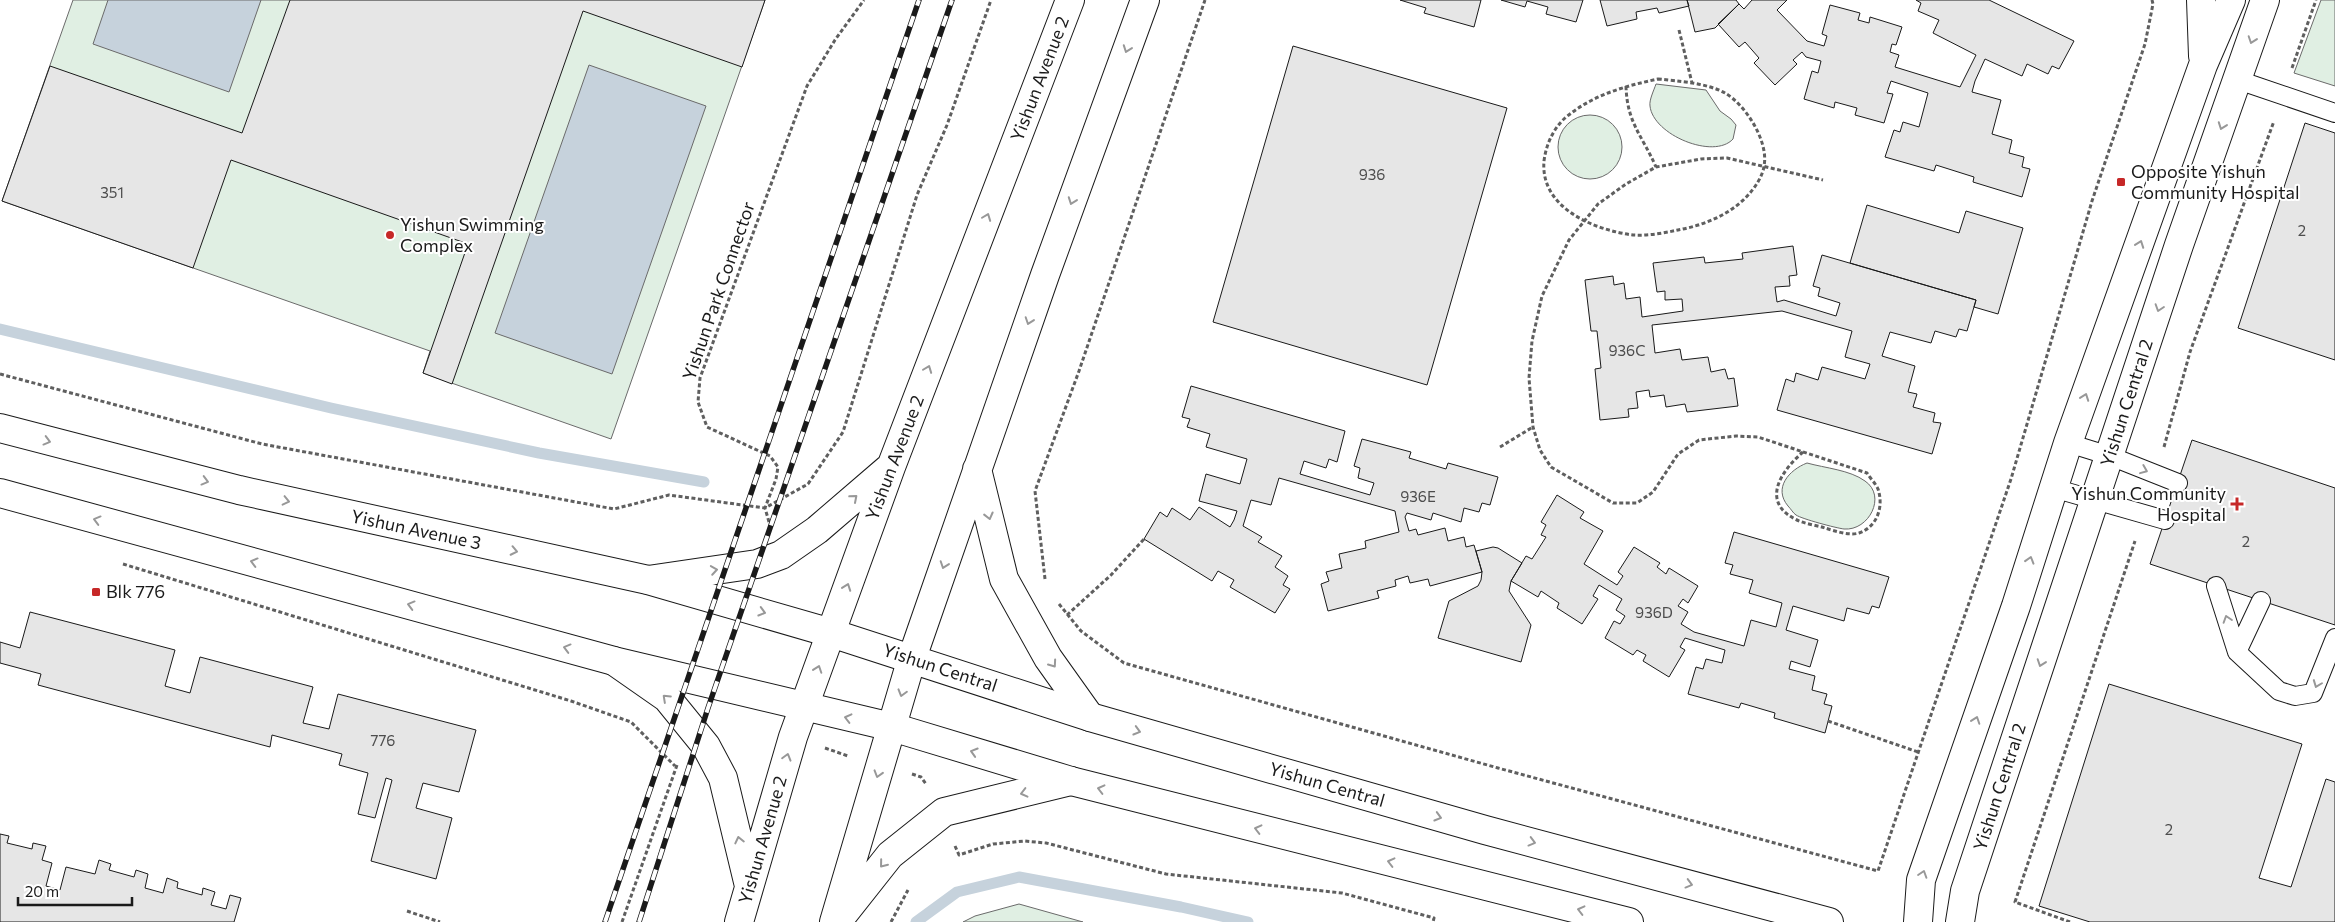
<svg xmlns="http://www.w3.org/2000/svg" width="2335" height="922" font-family="Commissioner,sans-serif">
	<style>
		.green { fill: #e0efe3; stroke: #6a6a6a }
		.water { fill: #c6d2dc; stroke: #6a6a6a }
		.lines { fill: none; stroke-linecap: round; stroke-linejoin: round }
		.stream { stroke: #c6d2dc; stroke-width: 11 }
		.building { fill: #e6e6e6; stroke: #1a1a1a }
		.lane-casing { stroke: #1a1a1a; stroke-width: 20 }
		.street-casing { stroke: #1a1a1a; stroke-width: 30 }
		.secondary-casing { stroke: #1a1a1a; stroke-width: 30 }
		.primary-casing { stroke: #1a1a1a; stroke-width: 30 }
		.path { stroke: #5f5f5f; stroke-width: 3; stroke-dasharray: 4 2.5; stroke-linecap: butt }
		.lane { stroke: #fff; stroke-width: 18 }
		.street { stroke: #fff; stroke-width: 28 }
		.secondary { stroke: #fff; stroke-width: 28 }
		.primary { stroke: #fff; stroke-width: 28 }
		.rail-casing { stroke: #1a1a1a; stroke-width: 5.5 }
		.rail { stroke: #fff; stroke-width: 4; stroke-dasharray: 11; stroke-linecap: butt }
		.oneway { stroke: #989898 }
		.poi-dot { fill: #c62828; stroke: #fff; stroke-width: 2 }
		.labels { text-anchor: middle; stroke-width: 4; stroke-linejoin: round; paint-order: stroke }
		.number-label { font-size: 15px; fill: #4d4d4d }
		.street-label { font-size: 18px; fill: #1a1a1a; stroke: #fff }
		.poi-label { font-size: 18px; fill: #1a1a1a; stroke: #fff; text-anchor: start }
	</style>
	<rect width="100%" height="100%" fill="#fff"/>
	<path class="green" d="M73,0H765L611,439L423,373L430,351L2,201Z
		M2321,0H2335V86L2294,73Z
		M1656,84L1706,90L1720,111L1731,119L1736,125L1733,139C1714,160 1653,135 1650,106C1649,100 1654,90 1656,84Z
		M1558 147a32 32 0 1 1 64 0a32 32 0 1 1-64 0Z
		M1807,463C1825,468 1850,470 1865,481C1887,496 1869,531 1844,529C1836,528 1802,519 1796,515C1793,513 1791,509 1788,506C1773,488 1789,470 1807,463Z
		M1019,904L1083,922H963L975,916Z"/>
	<path class="water" d="M108,0H261L229,92L93,44Z
		M589,65L706,106L612,374L495,333Z"/>
	<g class="lines">
		<path class="stream" d="M0,329L331,408L539,453L704,482
			M916,922L957,892L1019,877L1181,907L1248,922"/>
	</g>
	<path class="building" d="M290,0H765L742,67L583,11L452,384L423,373L468,244L231,160L193,268L2,201L50,66L242,133Z
		M1400,0H1481L1474,27L1424,13L1426,8Z
		M1501,0H1583L1576,22L1546,14L1548,7L1527,1L1525,7Z
		M1600,0H1687L1689,6L1659,13L1657,8L1636,12L1637,19L1607,26Z
		M1687,0H1736L1739,4L1715,28L1695,32Z
		M1752,0H1787L1777,10L1807,41L1824,46L1827,36L1822,34L1830,5L1860,13L1858,20L1869,23L1870,17L1902,27L1896,45L1892,44L1890,52L1899,55L1895,67L1960,87L1976,55L1933,33L1939,20L1918,11L1921,3L1916,0H1989L2074,41L2059,69L2052,66L2048,74L2027,64L2022,76L1985,59L1975,81L1972,92L2001,100L1992,134L2012,140L2009,153L2024,157L2022,167L2030,169L2022,197L1973,182L1974,177L1936,165L1934,171L1885,157L1894,130L1900,132L1903,122L1919,127L1928,93L1891,81L1887,93L1893,94L1884,123L1855,115L1857,108L1835,102L1834,108L1804,99L1812,71L1818,73L1821,61L1806,57L1802,52L1793,60L1797,64L1775,85L1754,63L1759,58L1745,42L1739,47L1718,24L1739,4L1744,9Z
		M1293,46L1507,108L1427,385L1213,322Z
		M2305,123L2335,133V360L2238,328Z
		M1867,205L1959,233L1966,211L2023,228L1998,314L1974,307L1976,300L1850,263Z
		M1793,246L1797,275L1789,276L1790,286L1775,287L1777,302L1784,300L1836,316L1840,303L1818,296L1820,288L1813,286L1822,255L1976,300L1967,331L1959,329L1956,337L1935,331L1931,343L1890,332L1882,356L1915,366L1908,392L1917,394L1913,407L1935,413L1933,422L1941,423L1932,454L1777,410L1786,379L1794,382L1796,373L1818,380L1822,367L1865,379L1870,364L1845,357L1852,331L1782,311L1652,325L1655,353L1680,349L1682,360L1708,357L1711,372L1725,369L1728,379L1734,378L1738,406L1687,412L1685,404L1666,407L1664,395L1650,397L1649,390L1636,392L1638,408L1628,409L1629,417L1600,420L1595,369L1601,368L1597,331H1591L1585,280L1613,276L1614,285L1624,283L1626,299L1640,297L1642,317L1683,311L1682,299L1665,300V291L1657,292L1653,263L1704,257L1705,263L1743,259L1742,253Z
		M1191,386L1345,431L1337,462L1329,459L1326,468L1304,461L1300,474L1370,495L1374,483L1358,478L1360,468L1354,466L1362,439L1411,452L1409,458L1446,469L1448,463L1498,477L1490,505L1482,503L1479,512L1464,508L1461,522L1433,513L1431,520L1407,513L1405,517L1409,531L1416,529L1418,535L1445,528L1448,541L1464,537L1466,547L1474,545L1482,572L1430,586L1428,579L1410,583L1408,576L1395,580L1396,586L1377,591L1379,598L1328,611L1321,584L1329,581L1326,572L1342,568L1339,554L1366,548L1365,541L1399,532L1395,511L1279,478L1271,505L1251,500L1243,526L1262,537L1258,542L1282,556L1275,567L1288,576L1283,585L1290,589L1275,613L1230,587L1234,580L1218,571L1212,581L1144,539L1160,512L1167,517L1172,508L1190,520L1199,507L1230,527L1234,520L1237,511L1199,501L1206,474L1240,484L1247,459L1206,447L1210,434L1187,427L1190,419L1182,417Z
		M2192,440L2335,488V625L2150,564Z
		M1557,495L1584,512L1580,518L1603,531L1584,564L1617,585L1623,576L1618,572L1634,547L1660,563L1657,567L1666,574L1669,568L1698,586L1688,603L1683,599L1678,606L1688,612L1681,624L1694,632L1744,646L1751,620L1776,627L1782,603L1749,593L1753,580L1730,574L1733,565L1725,563L1734,532L1889,577L1879,608L1872,606L1869,614L1847,608L1844,621L1793,606L1786,630L1818,640L1810,667L1791,661L1789,669L1815,676L1812,690L1827,694L1824,704L1832,706L1825,733L1774,718L1775,713L1741,703L1739,708L1688,694L1696,667L1703,669L1706,659L1722,663L1725,650L1685,638L1680,647L1685,650L1669,677L1643,661L1646,655L1637,650L1633,655L1605,638L1614,621L1620,624L1625,616L1616,610L1622,599L1599,585L1593,596L1598,599L1582,624L1557,608L1559,603L1541,591L1538,597L1511,581L1526,556L1532,559L1546,537L1541,535L1546,525L1541,522Z
		M1493,547L1498,548L1522,563L1511,581L1509,591L1531,625L1521,662L1438,638L1449,601L1478,586L1481,580L1482,572L1476,551Z
		M30,612L175,650L165,686L190,693L200,657L313,687L303,723L329,729L338,694L476,730L459,792L423,783L416,808L452,818L436,879L371,861L392,780L386,778L375,818L358,814L368,773L339,765L342,754L272,735L270,747L38,685L41,674L0,663V642L20,648Z
		M2109,684L2302,744L2259,878L2291,887L2326,779L2335,782V922H2090L2039,906Z
		M0,834L9,836L7,843L32,849L33,843L46,846L42,860L52,863L46,886L60,890L66,867L95,874L99,860L111,864L109,870L134,877L136,870L148,874L145,888L163,893L167,878L178,882L177,888L202,895L203,888L215,892L211,905L226,909L230,895L241,898L234,922H0Z"/>
	<g class="lines">
		<g class="lane-casing">
			<path id="lane" d="M2238,80L2335,113
				M2068,443L2110,456L2178,483
				M2053,488L2165,520
				M2216,586L2237,652L2279,691L2295,696L2313,693L2335,638
				M2237,652L2261,601"/>
		</g>
		<g class="street-casing">
			<path id="street" d="M2201,0L2203,56
				M1918,922L1921,880L2016,606L2068,443L2203,65L2231,0
				M1960,922L1965,891L2179,245L2265,0"/>
		</g>
		<g class="secondary-casing">
			<path id="secondary" d="M0,428L239,490L648,580L831,633L1090,717L1485,830L1829,922
				M0,493L614,661L892,727L1071,781L1629,922"/>
		</g>
		<g class="primary-casing">
			<path id="primary" d="M977,469L1004,579L1048,658L1090,717
				M648,580L757,564L781,555L817,530L888,469
				M614,661L667,698L706,746L723,778L749,886
				M841,917L890,855L944,812L1071,781
				M739,922L793,737L891,467L1070,0
				M834,922L912,658L1045,275L1145,0"/>
		</g>
		<path class="path" d="M1679,30L1692,83
			M2292,68L2316,0
			M1658,79C1678,81 1707,83 1725,93C1746,105 1769,142 1764,166C1763,175 1756,186 1750,193C1732,214 1705,225 1678,230C1664,233 1648,236 1633,235C1594,230 1540,208 1544,161C1546,145 1553,129 1565,118C1592,95 1625,86 1658,79Z
			M1626,86C1627,123 1642,135 1656,167
			M0,374L262,444L614,509L669,495L765,508L808,484L843,432L917,195L947,125L991,0
			M1500,447L1533,427
			M2164,447L2190,352L2274,121
			M1803,452C1782,470 1760,501 1795,519C1804,524 1816,525 1825,528C1835,531 1849,536 1859,533C1877,527 1884,507 1878,489C1876,484 1870,478 1867,473L1758,437L1736,436L1699,440L1678,454L1653,492L1637,503H1613L1551,467L1540,450L1533,427L1529,378L1532,341L1542,296L1569,240L1598,204L1626,184L1656,167L1701,159L1727,158L1823,180
			M769,522L765,508L776,479L778,467L770,456L707,427L698,402L700,378L807,86L835,40L864,0
			M123,564L571,701L631,722L675,766
			M1045,579L1035,491L1079,371L1205,0
			M1059,604L1081,631L1124,663L1498,768L1878,871L2011,479L2092,201L2145,44L2153,4L2152,0
			M1067,615L1111,575L1144,539
			M1828,721L1918,752
			M825,748L848,756
			M912,774L921,777L926,784
			M955,846L959,855L993,844L1025,841L1046,843L1166,874L1342,893L1434,918L1433,922
			M407,911L440,922
			M622,922L677,765
			M891,922L908,890
			M2070,922L2015,902L2135,541"/>
		<use href="#lane" class="lane"/>
		<use href="#street" class="street"/>
		<use href="#secondary" class="secondary"/>
		<use href="#primary" class="primary"/>
		<g class="rail-casing">
			<path id="rail" d="M605,922L919,0
				M639,922L708,708L952,0"/>
		</g>
		<use href="#rail" class="rail"/>
	</g>
	<defs><path id="oneway-chevron" d="M-2-3.5L2.5 0L-2 3.5" fill="none" stroke-width="1.6" stroke-linecap="round" stroke-linejoin="round" transform="scale(1.25)"/></defs>
	<g class="oneway">
		<use href="#oneway-chevron" transform="translate(2252 40) rotate(109)"/>
		<use href="#oneway-chevron" transform="translate(1127 49) rotate(110)"/>
		<use href="#oneway-chevron" transform="translate(2222 126) rotate(110)"/>
		<use href="#oneway-chevron" transform="translate(1072 201) rotate(110)"/>
		<use href="#oneway-chevron" transform="translate(987 217) rotate(-69)"/>
		<use href="#oneway-chevron" transform="translate(2140 244) rotate(-70)"/>
		<use href="#oneway-chevron" transform="translate(2159 308) rotate(108)"/>
		<use href="#oneway-chevron" transform="translate(1029 321) rotate(109)"/>
		<use href="#oneway-chevron" transform="translate(928 369) rotate(-69)"/>
		<use href="#oneway-chevron" transform="translate(2085 397) rotate(-70)"/>
		<use href="#oneway-chevron" transform="translate(47 441) rotate(15)"/>
		<use href="#oneway-chevron" transform="translate(2144 470) rotate(22)"/>
		<use href="#oneway-chevron" transform="translate(205 481) rotate(15)"/>
		<use href="#oneway-chevron" transform="translate(854 498) rotate(-41)"/>
		<use href="#oneway-chevron" transform="translate(286 501) rotate(13)"/>
		<use href="#oneway-chevron" transform="translate(989 516) rotate(76)"/>
		<use href="#oneway-chevron" transform="translate(97 520) rotate(-165)"/>
		<use href="#oneway-chevron" transform="translate(514 551) rotate(12)"/>
		<use href="#oneway-chevron" transform="translate(2030 560) rotate(-73)"/>
		<use href="#oneway-chevron" transform="translate(254 562) rotate(-165)"/>
		<use href="#oneway-chevron" transform="translate(944 565) rotate(109)"/>
		<use href="#oneway-chevron" transform="translate(714 570) rotate(-9)"/>
		<use href="#oneway-chevron" transform="translate(847 587) rotate(-70)"/>
		<use href="#oneway-chevron" transform="translate(411 605) rotate(-165)"/>
		<use href="#oneway-chevron" transform="translate(762 612) rotate(16)"/>
		<use href="#oneway-chevron" transform="translate(2227 619) rotate(-108)"/>
		<use href="#oneway-chevron" transform="translate(567 648) rotate(-165)"/>
		<use href="#oneway-chevron" transform="translate(2041 663) rotate(109)"/>
		<use href="#oneway-chevron" transform="translate(1053 664) rotate(55)"/>
		<use href="#oneway-chevron" transform="translate(818 669) rotate(-71)"/>
		<use href="#oneway-chevron" transform="translate(2317 684) rotate(111)"/>
		<use href="#oneway-chevron" transform="translate(902 693) rotate(106)"/>
		<use href="#oneway-chevron" transform="translate(666 698) rotate(-137)"/>
		<use href="#oneway-chevron" transform="translate(848 718) rotate(-166)"/>
		<use href="#oneway-chevron" transform="translate(1976 720) rotate(-71)"/>
		<use href="#oneway-chevron" transform="translate(1137 731) rotate(16)"/>
		<use href="#oneway-chevron" transform="translate(974 752) rotate(-163)"/>
		<use href="#oneway-chevron" transform="translate(787 757) rotate(-74)"/>
		<use href="#oneway-chevron" transform="translate(878 774) rotate(107)"/>
		<use href="#oneway-chevron" transform="translate(1101 789) rotate(-166)"/>
		<use href="#oneway-chevron" transform="translate(1024 793) rotate(166)"/>
		<use href="#oneway-chevron" transform="translate(1438 817) rotate(16)"/>
		<use href="#oneway-chevron" transform="translate(1258 829) rotate(-166)"/>
		<use href="#oneway-chevron" transform="translate(739 840) rotate(-103)"/>
		<use href="#oneway-chevron" transform="translate(1532 842) rotate(15)"/>
		<use href="#oneway-chevron" transform="translate(1391 862) rotate(-166)"/>
		<use href="#oneway-chevron" transform="translate(883 864) rotate(129)"/>
		<use href="#oneway-chevron" transform="translate(1923 874) rotate(-72)"/>
		<use href="#oneway-chevron" transform="translate(1689 884) rotate(15)"/>
		<use href="#oneway-chevron" transform="translate(1581 910) rotate(-166)"/>
	</g>
	<g class="poi-dot">
		<rect x="2116" y="177" width="10" height="10" rx="2.5"/>
		<circle cx="390" cy="235" r="5"/>
		<path d="M2234.5 496.5h5v5h5v5h-5v5h-5v-5h-5v-5h5z"/>
		<rect x="91" y="587" width="10" height="10" rx="2.5"/>
	</g>
	<g class="labels">
		<g class="number-label">
			<text x="1372" y="180">936</text>
			<text x="112" y="198">351</text>
			<text x="2302" y="236">2</text>
			<text x="1627" y="356">936C</text>
			<text x="1418" y="502">936E</text>
			<text x="2246" y="547">2</text>
			<text x="1654" y="618">936D</text>
			<text x="383" y="746">776</text>
			<text x="2169" y="835">2</text>
		</g>
		<g class="street-label">
			<text transform="translate(1040 79) rotate(-69)" y="6">Yishun Avenue 2</text>
			<text transform="translate(719 291) rotate(-71)" y="6">Yishun Park Connector</text>
			<text transform="translate(2127 403) rotate(-72)" y="6">Yishun Central 2</text>
			<text transform="translate(895 458) rotate(-69)" y="6">Yishun Avenue 2</text>
			<text transform="translate(416 530) rotate(12)" y="6">Yishun Avenue 3</text>
			<text transform="translate(940 668) rotate(18)" y="6">Yishun Central</text>
			<text transform="translate(1327 785) rotate(16)" y="6">Yishun Central</text>
			<text transform="translate(2000 787) rotate(-72)" y="6">Yishun Central 2</text>
			<text transform="translate(763 840) rotate(-74)" y="6">Yishun Avenue 2</text>
		</g>
		<g class="poi-label">
			<text x="2131" y="178">Opposite Yishun<tspan x="2131" dy="21">Community Hospital</tspan></text>
			<text x="400" y="231">Yishun Swimming<tspan x="400" dy="21">Complex</tspan></text>
			<text x="2226" y="500" text-anchor="end">Yishun Community<tspan x="2226" dy="21">Hospital</tspan></text>
			<text x="106" y="598">Blk 776</text>
		</g>
	</g>
	<path d="M18 897v8h114v-8" fill="none" stroke="#1a1a1a" stroke-width="2.5"/>
	<text x="25" y="897" font-size="15" fill="#1a1a1a" stroke="#ffffff" stroke-width="4" paint-order="stroke">20 m</text>
</svg>
